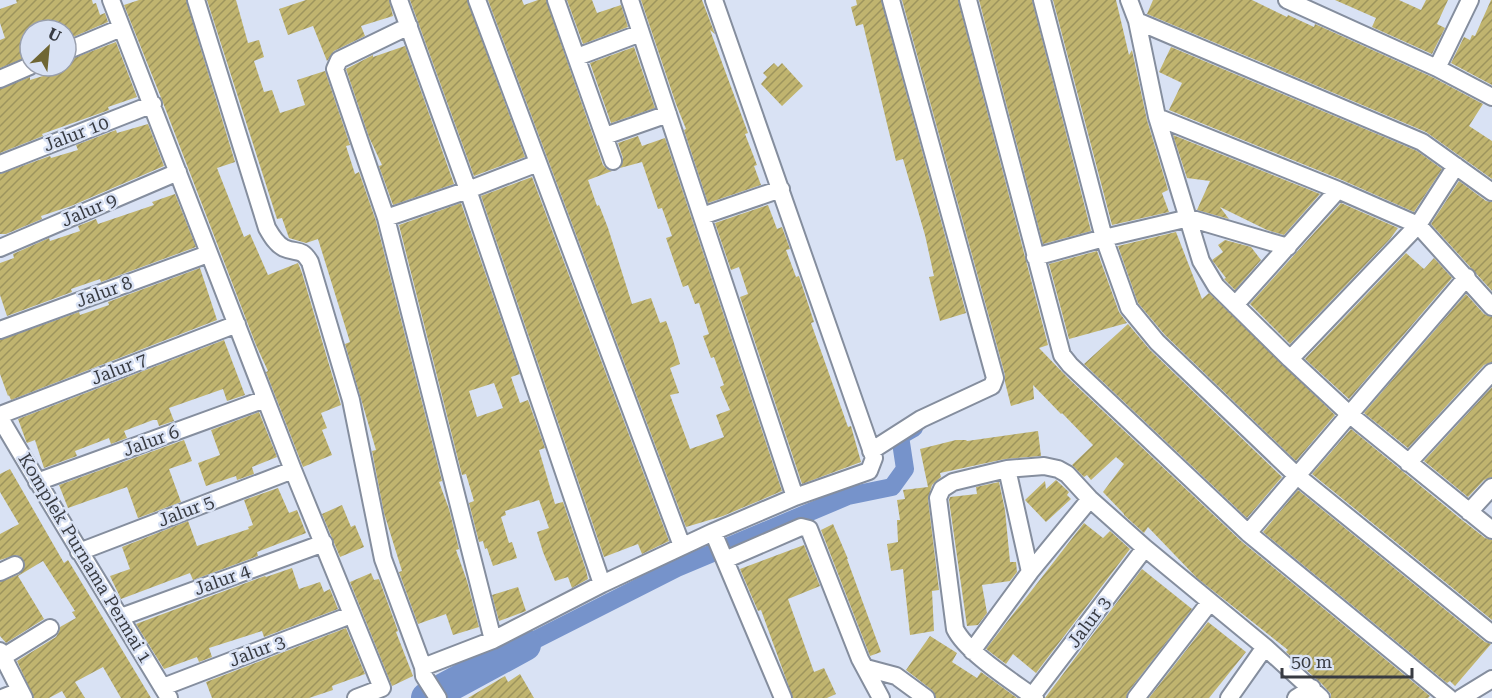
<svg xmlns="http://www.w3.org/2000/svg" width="1492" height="698" font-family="'Roboto Serif',serif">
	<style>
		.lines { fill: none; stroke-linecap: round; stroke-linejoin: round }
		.canal { stroke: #7693cb; stroke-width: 18 }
		.river { stroke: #7693cb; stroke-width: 32 }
		.building { fill: url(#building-hatch); fill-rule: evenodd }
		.minor-casing { stroke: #858e9e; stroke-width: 20 }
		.minor { stroke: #fff; stroke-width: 16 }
		.labels { text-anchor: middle; stroke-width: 5; stroke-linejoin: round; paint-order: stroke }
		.street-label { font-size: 18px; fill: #383b42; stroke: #d9e2f4 }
	</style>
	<defs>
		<pattern id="building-hatch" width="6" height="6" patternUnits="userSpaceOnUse" patternTransform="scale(1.5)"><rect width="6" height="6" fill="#c0b46f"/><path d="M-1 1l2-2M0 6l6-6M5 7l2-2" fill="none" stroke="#9d945d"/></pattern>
	</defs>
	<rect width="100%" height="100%" fill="#d9e2f4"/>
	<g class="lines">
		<path class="canal" d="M525,645L677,568L848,496L892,487L905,469L900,436L914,428"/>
		<path class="river" d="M427,698L525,645"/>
	</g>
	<path class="building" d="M16,0H92L93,4L96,3L100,15L105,13L108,22L66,40V30H30V56L0,68V40L5,38L0,23V9L17,3Z
		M139,0H186L235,162L217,168L244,237L250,234L268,275L298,263L302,273L341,405L321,413L327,428L322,430L332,455L303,467L266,372L268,371L256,345L162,100L124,5Z
		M207,0H236L248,43L259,40L264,57L254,61L264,92L272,90L280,113L305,105L297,80L325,71L350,145L346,146L355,174L359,172L376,221L442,481L439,482L449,509L459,549L456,550L467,581L479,627L453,635L446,614L418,624L399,572L402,571L384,513L372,451L376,450L345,344L350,342L318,239L306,243L289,238L282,218L277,219Z
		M306,0H389L393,16L361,26L365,36L334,51L327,61L313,26L288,35L279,9Z
		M410,0H467L525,157L474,176Z
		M488,0H522L524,5L538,0H546L603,165L607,169L612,171L588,180L597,206L599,205L608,228L632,304L651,298L660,323L666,321L673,340L680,364L670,368L679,393L670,395L690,449L724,437L716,415L730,410L720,387L724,385L714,357L711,358L703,336L709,334L699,303L695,304L688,285L683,287L666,238L672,236L662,208L658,209L642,162L620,168L623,158L618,143L638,136L642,146L665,138L782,491L723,516L686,527Z
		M567,0H592L597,13L621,5L628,27L583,44Z
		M641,0H702L715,34L710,30L748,133L745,134L757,165L754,166L761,185L708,203L684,130L686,129L676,104Z
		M856,0H881L966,313L940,321L929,277L934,276L925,235L903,159L896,161L863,24L856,26L851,7L857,5Z
		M902,0H958L1048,345L1039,348L1068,378L1241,541L1430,696L1428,698H1331V694L1322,684L1286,652L1288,650L1197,578L1148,527L1144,533L1124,515V514L1103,492L1124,464L1116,457L1091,480L1087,475L1084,477L1072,465L1093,445L1062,413L1061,414L1033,385L1034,399L1011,406L1005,382V375Z
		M979,0H1032L1091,231L1043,244Z
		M1053,0H1116L1129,55L1132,50L1147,120L1166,183L1168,190L1162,193L1169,212L1112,225Z
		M1153,0H1252L1287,17L1288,15L1314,27L1315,24L1432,77L1483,104L1469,126L1492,141V179L1426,132L1147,14Z
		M1335,0H1399L1421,10L1426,0H1448L1437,24L1445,28L1432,54L1372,27L1376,18Z
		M1491,0H1492V85L1451,63L1464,37L1470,40L1472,35L1475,36Z
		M116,42L137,97L108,107L109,110L42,134L43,136L0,153V89L30,77V80L66,69V61Z
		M405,46L454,184L393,205L379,166L382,165L369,137L346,69L373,55V57Z
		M634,47L655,108L611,123L590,63Z
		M1171,47L1417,151L1442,169L1414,212L1342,180L1169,110L1182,83L1159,72Z
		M774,63L778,67L782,63L803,86L782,106L761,84L767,77L763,73Z
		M148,124L164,166L71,206L41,216L42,219L6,234H0V174L50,156L51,158L78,150L76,145L116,130L117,133Z
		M1173,135L1320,194L1284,235L1267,230L1220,207L1229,219L1197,210L1210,181L1187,178Z
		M532,177L669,541L642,554L638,544L604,557L481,196Z
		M1459,181L1486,201L1492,202V291L1431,224Z
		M175,194L196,247L101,282L100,279L71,289L72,292L7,316L0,295V263L14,258L13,254L49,238L50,241L80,231L78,226L96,219L98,224L154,205L152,202Z
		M461,203L520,374L511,377L520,403L528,400L545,448L539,450L555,504L563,502L586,570L588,579L572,588L568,577L555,581L543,552L537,532L549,528L539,500L505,511L506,515L501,517L509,543L512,542L517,558L493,566L487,548L485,549L483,541L479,542L469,503L474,501L466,474L462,475L399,225ZM494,383L503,408L477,417L469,391Z
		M1341,203L1398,228L1390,239L1290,344L1250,304Z
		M768,205L777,229L782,227L790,249L786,250L796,277L799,276L814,322L811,323L848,427L851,426L861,462L802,484L740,297L748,294L739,267L731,270L715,223Z
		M1176,232L1202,299L1209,293L1335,415L1296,461L1165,335L1138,303L1118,246Z
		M1225,240L1251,247L1261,260L1235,290L1224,279L1226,278L1212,260L1223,252L1218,245Z
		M1097,251L1119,312L1127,323L1069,339L1049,264Z
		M1406,253L1424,269L1434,258L1452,278L1349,399L1305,359Z
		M200,268L217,320L11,400L9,395L8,396L0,374V340L79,312L80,315L109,305L108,302Z
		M1466,294L1484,314L1492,317V362L1484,365L1408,448L1364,413Z
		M1128,324L1150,350L1282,477L1247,518L1084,364Z
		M224,340L245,395L227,401L223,389L169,408L174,421L159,426L157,420H153L124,431L127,438L111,444L109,438L75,451L77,456L44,468L35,440L27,443L26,441L18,419Z
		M1492,387V477L1484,480L1468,497L1424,461Z
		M259,412L277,457L252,467L254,474L237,480L236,476L206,486L198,463L220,455L211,430Z
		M1351,429L1462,520L1485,538L1492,540V620L1312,474Z
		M1038,431L1041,456L1005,459L940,473L941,477L932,485L928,499L939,590L932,591L934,631L910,635L903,569L891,571L887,544L898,542L897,520H900L897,500L905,499L903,490L928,487L920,449L956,440H966L967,441Z
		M184,440L192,461L169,469L181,502L138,518L127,487L68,508L59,485Z
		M10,469L64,563L68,560L151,698H121L103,667L75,682L85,698H66L62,691L49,698H34L17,661L56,637L59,632L60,627L76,618L72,612L75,611L43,561L18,576L44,619L6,643L0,636V582L20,574L25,565L21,557L16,555L0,560V534L19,524L0,492V474Z
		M1056,480L1069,492L1067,495L1071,499L1046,522L1025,500L1045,481L1046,489Z
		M999,482L1005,510L1010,562H1016L1017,572L1010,581L982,585L987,613L978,625L967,626L949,500L950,497L977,494L976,487Z
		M278,488L289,513L297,510L306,533L257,552L258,556L193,580L190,573L121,599L110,576L130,569L122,547L188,521L197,546L249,529L248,527L253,525L244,500Z
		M1298,490L1485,642L1491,644L1455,686L1450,681L1447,683L1263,532Z
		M342,505L351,527L355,525L364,547L340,557L322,514Z
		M1084,523L1103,538L1110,531L1130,549L1030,681L1036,673L1013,654L1006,664L986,649Z
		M833,524L848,559H847L881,652L870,656L821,530Z
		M804,545L820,586L788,599L814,672L824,668L836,694L827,698H793L761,610L758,611L740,569Z
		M292,568L299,589L320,582L324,592L330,589L338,609L264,637L262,631L209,648L212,657L199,662L197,657L164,669L136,624L265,576L266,577Z
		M1142,569L1192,609L1128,692L1126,698H1045Z
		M371,573L374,580L379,579L398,631L396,632L413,676L392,686L350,582Z
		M518,587L526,611L499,621L492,595Z
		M1208,622L1246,652L1209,698H1149Z
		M346,628L365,674L332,686L333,690L309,698H212L206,682Z
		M930,636L957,653L952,662L977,678L981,672L1017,698H936L932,690L906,670Z
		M520,674L534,698H468L505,676L508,682Z"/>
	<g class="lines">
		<g class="minor-casing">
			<path id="minor" d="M111,0L293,470L382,688L356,698
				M196,0L267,228C271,235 276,244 284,248C297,254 301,247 310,262L351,400L383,559L423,667L424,676L438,698
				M399,0L468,190L602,584
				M477,0L682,546
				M556,0L613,161
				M630,0L795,497
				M968,0L1062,355L1070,365L1248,533L1449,698
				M1042,0L1104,238L1129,308L1157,342L1296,475L1492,634
				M1129,0L1137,21L1157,117L1201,261L1216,286L1290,359L1349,414L1492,530
				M1287,0L1437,68L1492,97
				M1137,21L1422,142L1492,192
				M409,26L339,60L335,69L386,218L493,640
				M66,51L121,28
				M577,57L641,33
				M1437,68L1470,0
				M0,79L30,66
				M1157,117L1338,190L1418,225L1492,307
				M605,136L668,114
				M0,164L153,104
				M702,216L781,189
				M386,218L468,190L538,163
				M0,248L178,172
				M1035,257L1104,238L1189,218L1288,247
				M1235,305L1338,190
				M0,330L208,254
				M1290,359L1418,225L1456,166
				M0,415L237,324
				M0,418C55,512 113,605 169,698
				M871,451L921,419L992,386L995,378L891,0
				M1408,463L1492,372
				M1007,469L1030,572
				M37,482L265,399
				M1469,512L1492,487
				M713,532L783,698
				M1248,533L1467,277
				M79,552L293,470
				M725,560L801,527L809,529L860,659L881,698
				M0,572L15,565
				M121,617L324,543
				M0,651L24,698
				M972,651L1030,572L1090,499
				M3,657L50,628
				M423,667L493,640L602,584L713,532L795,497L869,471L874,458L714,0
				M866,668L896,676L926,698
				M163,687L351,615
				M1032,696L1145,548
				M2,698L20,691
				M1035,698C1012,681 967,653 955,629L938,498L942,489L953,482L1007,469L1044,466L1058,469L1067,474L1090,499L1145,548L1265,647L1321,698
				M1136,698L1210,602
				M1229,698L1265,647
				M1296,698L1312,688
				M1461,698L1492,679"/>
		</g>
		<use href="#minor" class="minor"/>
	</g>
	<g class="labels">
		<g class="street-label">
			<text transform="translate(76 134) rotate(-21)" y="6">Jalur 10</text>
			<text transform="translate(89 210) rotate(-23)" y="6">Jalur 9</text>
			<text transform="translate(104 292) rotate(-20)" y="6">Jalur 8</text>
			<text transform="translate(119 369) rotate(-21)" y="6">Jalur 7</text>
			<text transform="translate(151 441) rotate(-20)" y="6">Jalur 6</text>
			<text transform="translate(186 511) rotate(-21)" y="6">Jalur 5</text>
			<text transform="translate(85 558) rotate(59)" y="6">Komplek Purnama Permai 1</text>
			<text transform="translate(222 580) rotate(-20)" y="6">Jalur 4</text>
			<text transform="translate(1089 622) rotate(-53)" y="6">Jalur 3</text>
			<text transform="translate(257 651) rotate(-21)" y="6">Jalur 3</text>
		</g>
	</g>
	<g transform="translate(48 48) rotate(26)"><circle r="28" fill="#d9e2f4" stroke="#999fad" stroke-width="1.5"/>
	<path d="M0-4.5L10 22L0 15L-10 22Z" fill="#6f6633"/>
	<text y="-9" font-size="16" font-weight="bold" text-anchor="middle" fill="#383b42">U</text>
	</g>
	<path d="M1282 668v9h130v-9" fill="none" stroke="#383b42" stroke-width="3"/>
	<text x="1291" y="668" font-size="18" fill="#383b42" stroke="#d9e2f4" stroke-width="4.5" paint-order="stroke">50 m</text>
</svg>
